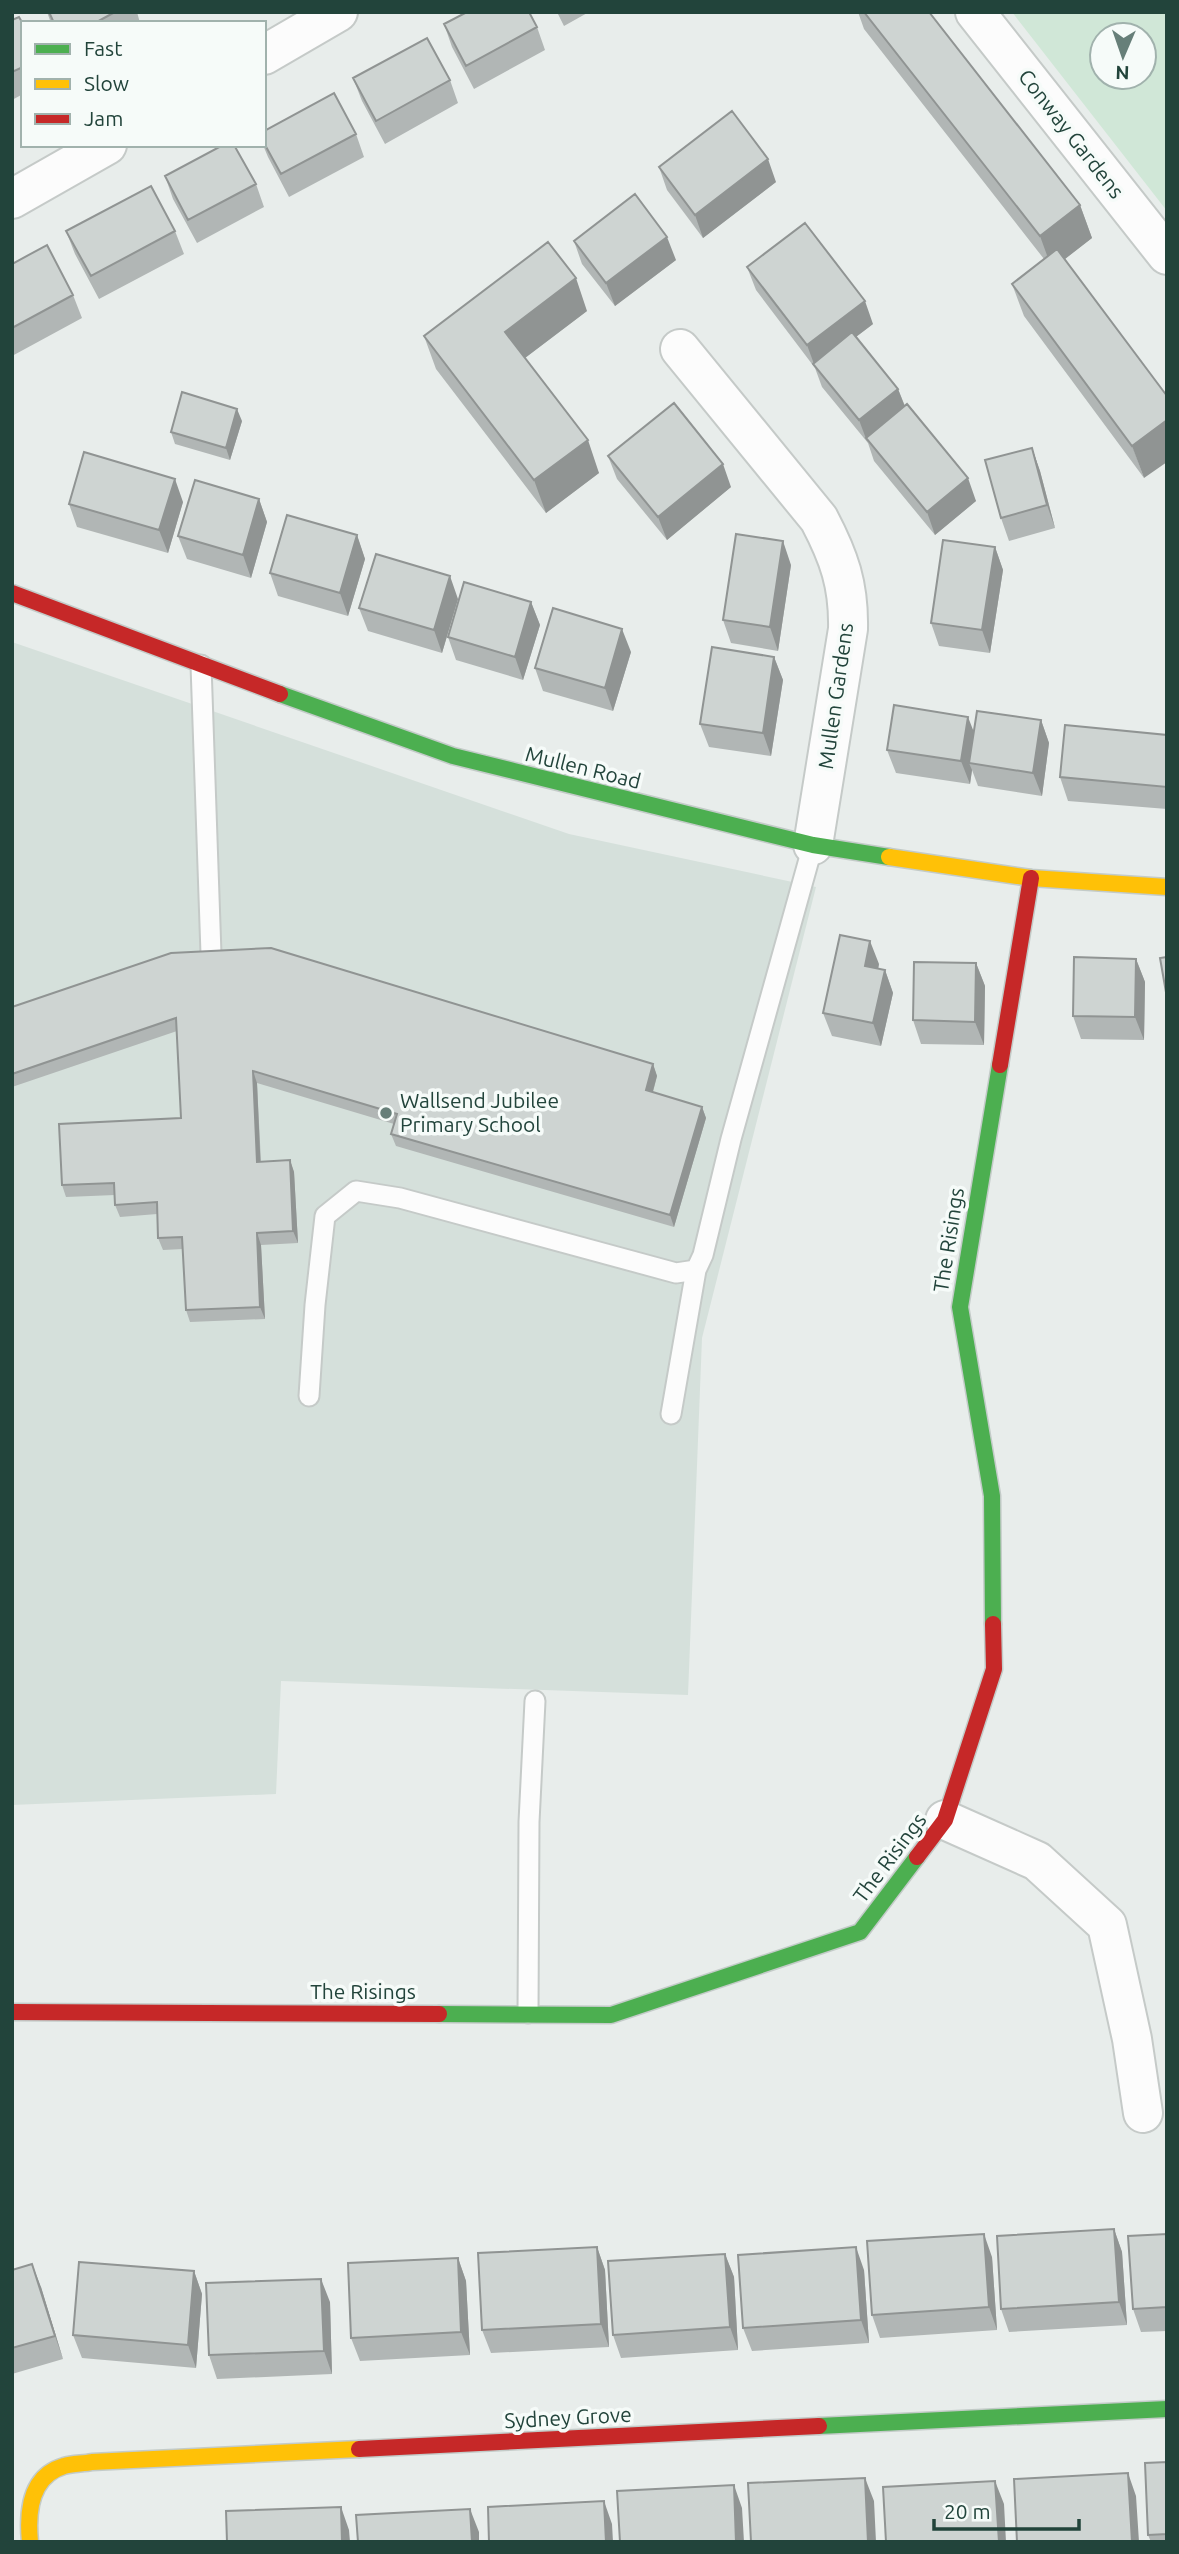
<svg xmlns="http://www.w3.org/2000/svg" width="1179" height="2554" font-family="Ubuntu,sans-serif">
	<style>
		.built { fill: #d5e0db }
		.green { fill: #d0e7d7; fill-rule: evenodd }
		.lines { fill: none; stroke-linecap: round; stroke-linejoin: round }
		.lane-casing { stroke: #c5cac8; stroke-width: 23 }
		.street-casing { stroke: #c5cac8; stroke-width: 42 }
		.fast-casing { stroke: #c3cbc8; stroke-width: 19 }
		.slow-casing { stroke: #c3cbc8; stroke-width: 19 }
		.jam-casing { stroke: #c3cbc8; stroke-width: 19 }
		.lane { stroke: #fcfcfc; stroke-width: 19 }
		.street { stroke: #fcfcfc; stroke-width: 38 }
		.fast { stroke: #4caf50; stroke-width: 16 }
		.slow { stroke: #ffc107; stroke-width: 16 }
		.jam { stroke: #c62828; stroke-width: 16 }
		.wall { fill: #b1b6b5 }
		.shaded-wall { fill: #909493 }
		.building { fill: #ced4d2; stroke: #909493; stroke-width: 2 }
		.poi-dot { fill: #677f79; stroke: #f6fbf9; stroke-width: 2.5 }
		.labels { text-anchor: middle; stroke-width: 7; stroke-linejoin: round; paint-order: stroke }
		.street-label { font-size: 21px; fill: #22443b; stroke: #f6fbf9 }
		.poi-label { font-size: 21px; fill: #22443b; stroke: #f6fbf9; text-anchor: start }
	</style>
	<rect width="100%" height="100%" fill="#e8edeb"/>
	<path class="built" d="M12,642L569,834L816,887L702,1338L688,1695L281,1681L276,1794L12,1805Z"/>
	<path class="green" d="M1012,12H1167V211ZM1102,35H1144V77H1102Z"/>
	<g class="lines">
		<g class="lane-casing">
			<path id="lane" d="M201,665L211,954
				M309,1396L315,1305L325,1216L356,1191L400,1198L676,1273L696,1270L703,1255L731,1139L813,845
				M671,1414L696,1270
				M528,2013L529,1822L535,1701"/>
		</g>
		<g class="street-casing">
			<path id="street" d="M975,12L1167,255
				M264,55L338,12
				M12,199L107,145
				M680,349L819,519C839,557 849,585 848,629L813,845
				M945,1820L1037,1861L1107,1925L1132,2039L1143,2113"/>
		</g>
		<g class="fast-casing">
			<path id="fast" d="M280,694L453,756L813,845L889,857
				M993,1624L992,1496L960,1307L1000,1065
				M439,2014L611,2015L860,1932L917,1857
				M819,2426L1167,2409"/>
		</g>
		<g class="slow-casing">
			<path id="slow" d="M889,857L1031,878L1167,887
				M30,2542C27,2512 30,2476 64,2466C73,2463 83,2464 92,2462L359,2449"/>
		</g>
		<g class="jam-casing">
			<path id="jam" d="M12,593L280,694
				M1000,1065L1031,878
				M917,1857L945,1820L994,1669L993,1624
				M12,2012L439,2014
				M359,2449L819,2426"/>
		</g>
		<use href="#lane" class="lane"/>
		<use href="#street" class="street"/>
		<use href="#fast" class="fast"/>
		<use href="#slow" class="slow"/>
		<use href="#jam" class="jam"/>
	</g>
	<path class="wall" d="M47,12H137L140,23H51Z
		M557,12H589L564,26Z
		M858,12H929L1080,205L1092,238L1065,259L1144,478L1024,316L1012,284L1044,259L864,29Z
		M12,20L23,24V94L12,100Z
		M444,24L537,27L545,50L474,89L452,47Z
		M353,78L450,80L458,103L385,144L362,101Z
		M264,131L356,134L364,157L289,197L268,157L263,145Z
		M659,167L776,182L703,238L667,190Z
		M165,176L256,184L264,207L197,243L173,199Z
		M66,231H175L184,254L99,299L75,254Z
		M574,241L676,260L615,306L582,264Z
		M12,264L73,295L82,318L12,356Z
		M747,267L873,324L856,337L898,389L905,406L976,501L935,535L874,461L868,443L822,387L815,368L756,290Z
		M587,311L525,358L599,473L546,513L436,369L424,336Z
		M242,421L230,460L175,444L171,432Z
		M1032,448L1040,471L1055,528L1009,541L1001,518Z
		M608,456L731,487L667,540L617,479Z
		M259,499L267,522L251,578L187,559L178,536Z
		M183,502L168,553L77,527L69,504Z
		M357,535L365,559L348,616L278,596L270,573Z
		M995,547L1003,570L990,653L939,646L931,623Z
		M791,565L778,651L731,643L723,620Z
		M458,599L442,653L368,631L359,608Z
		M531,602L540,625L523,680L456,660L448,637Z
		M631,652L613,711L543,691L535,668Z
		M774,657L783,680L771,756L709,747L700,724Z
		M1041,720L1049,743L1042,796L978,786L972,770L970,784L896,773L887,750Z
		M1167,735V809L1068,801L1060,777Z
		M171,953L653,1064L657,1076L653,1092L702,1107L706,1118L674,1227L396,1146L391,1134L394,1124L257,1083L261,1162L290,1160L294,1172L298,1243L261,1245L265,1319L190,1322L186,1310L183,1249L163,1250L158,1238L157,1214L120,1217L115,1205V1195L66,1197L62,1185L181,1118L177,1031L12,1087V1007Z
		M1136,959L1145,982L1144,1040L1081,1039L1073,1016Z
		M976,963L985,986L984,1045L921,1044L913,1020Z
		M879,964L878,969L885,970L893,993L881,1046L832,1036L823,1013Z
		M1114,2229L1122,2252L1127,2325L1009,2332L1001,2309Z
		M1167,2234V2331L1141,2332L1133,2309Z
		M597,2247L605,2270L609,2347L491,2353L482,2330Z
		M725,2254L734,2277L738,2350L621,2358L613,2335Z
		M992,2257L997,2330L880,2338L872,2315Z
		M458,2258L466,2281L470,2355L360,2361L351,2338Z
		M12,2270L41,2287L63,2359L12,2374Z
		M864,2270L869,2343L752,2351L743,2328Z
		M194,2271L202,2294L196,2368L82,2358L73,2335Z
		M330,2302L332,2374L217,2379L209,2355Z
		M1167,2462V2542H1151L1148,2535Z"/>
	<path class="shaded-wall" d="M768,159L776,182L703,238L695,215Z
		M1080,205L1092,238L1052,269L1040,236Z
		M667,237L676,260L615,306L606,283Z
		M576,278L587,311L517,364L505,332Z
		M865,301L873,324L816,367L814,364L807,345Z
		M898,389L907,412L866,438L868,444L859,420Z
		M237,409L242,421L230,460L226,448Z
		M1167,420V462L1144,478L1132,446Z
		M588,440L599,473L546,513L534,480Z
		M1032,448L1040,471L1055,528L1047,505Z
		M723,464L731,487L667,540L658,517Z
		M968,478L976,501L935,535L927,512Z
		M175,479L183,502L168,553L159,530Z
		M259,499L267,522L251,578L243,555Z
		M357,535L365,559L348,616L340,593Z
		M783,541L791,565L778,651L770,627Z
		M995,547L1003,570L990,653L982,630Z
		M450,576L458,599L442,653L434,630Z
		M531,602L540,625L523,680L515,657Z
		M622,629L631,652L613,711L605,688Z
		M774,657L783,680L771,756L763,733Z
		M968,717L977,740L969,763L972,770L970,784L961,761Z
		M1041,720L1049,743L1042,796L1033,773Z
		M870,941L879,964L874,989L865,966Z
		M1136,959L1145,982L1144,1040L1135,1017Z
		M976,963L985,986L984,1045L975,1022Z
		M885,970L893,993L881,1046L873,1023Z
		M653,1064L657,1076L650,1102L646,1090Z
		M253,1071L257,1083L261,1174L257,1162Z
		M702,1107L706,1118L674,1227L670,1215Z
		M290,1160L294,1172L298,1243L293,1231Z
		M257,1233L261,1245L265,1319L260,1307Z
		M1114,2229L1122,2252L1127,2325L1119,2302Z
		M984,2234L992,2257L997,2330L989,2307Z
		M597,2247L605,2270L609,2347L601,2324Z
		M856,2247L864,2270L869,2343L861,2320Z
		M725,2254L734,2277L738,2350L730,2327Z
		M458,2258L466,2281L470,2355L461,2332Z
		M32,2264L41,2287L63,2359L55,2336Z
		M194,2271L202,2294L196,2368L188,2345Z
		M321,2279L330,2302L332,2374L324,2351Z
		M1128,2473L1136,2496L1139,2542H1132Z
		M865,2478L874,2501L876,2542H868Z
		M995,2481L1004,2504L1006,2542H999Z
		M734,2485L742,2508L744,2542H736Z
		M604,2501L612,2524L613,2542H606Z
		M341,2507L349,2530L350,2542H342Z
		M470,2509L479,2532V2542H472Z"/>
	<path class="building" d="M49,12H115L95,23H54Z
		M467,12H529L537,27L466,66L444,24Z
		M864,12H929L1080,205L1040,236Z
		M19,17L23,24V67L12,72V20Z
		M427,38L450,80L376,121L353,78Z
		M334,93L356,134L281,174L264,143V131Z
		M732,111L768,159L695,215L659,167Z
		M223,145H234L256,184L188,220L165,176Z
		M151,186L175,231L91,276L66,231Z
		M635,194L667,237L606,283L574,241Z
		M805,223L865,301L807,345L747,267Z
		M548,242L576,278L505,332L588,440L534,480L424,336Z
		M47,245L73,295L12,328V264Z
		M1057,249L1167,396V420L1132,446L1012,284Z
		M852,332L898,389L859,420L813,364Z
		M182,392L237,409L226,448L171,432Z
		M674,403L723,464L658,517L608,456Z
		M907,404L968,478L927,512L866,438Z
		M1032,448L1047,505L1001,518L985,460Z
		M84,452L175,479L159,530L69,504Z
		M195,480L259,499L243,555L178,536Z
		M287,515L357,535L340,593L270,573Z
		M736,534L783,541L770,627L723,620Z
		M943,540L995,547L982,630L931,623Z
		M376,554L450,576L434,630L359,608Z
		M464,582L531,602L515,657L448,637Z
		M553,608L622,629L605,688L535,668Z
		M712,647L774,657L763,733L700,724Z
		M894,705L968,717L961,761L887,750Z
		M977,711L1041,720L1033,773L969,763Z
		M1065,725L1167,735V787L1060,777Z
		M840,935L870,941L865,966L885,970L873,1023L823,1013Z
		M271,948L653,1064L646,1090L702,1107L670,1215L391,1134L397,1114L253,1071L257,1162L290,1160L293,1231L257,1233L260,1307L186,1310L182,1237L158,1238L157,1202L115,1205L114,1183L62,1185L59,1124L181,1118L176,1018L12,1074V1007L171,953Z
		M1074,957L1136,959L1135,1017L1073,1016Z
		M1167,957V998L1160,958Z
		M914,962L976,963L975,1022L913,1020Z
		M1114,2229L1119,2302L1001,2309L997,2236Z
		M984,2234L989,2307L872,2315L867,2241Z
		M1167,2234V2307L1133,2309L1128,2236Z
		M597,2247L601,2324L482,2330L478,2253Z
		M856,2247L861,2320L743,2328L738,2255Z
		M725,2254L730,2327L613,2335L608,2261Z
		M458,2258L461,2332L351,2338L348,2263Z
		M79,2262L194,2271L188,2345L73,2335Z
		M32,2264L55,2336L12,2348V2270Z
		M321,2279L324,2351L209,2355L206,2283Z
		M1167,2462V2534L1148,2535L1145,2463Z
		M1128,2473L1132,2542H1017L1014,2479Z
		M865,2478L868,2542H751L748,2483Z
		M995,2481L999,2542H886L883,2487Z
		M734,2485L736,2542H620L617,2491Z
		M604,2501L606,2542H489L488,2507Z
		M341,2507L342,2542H227L226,2511Z
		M470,2509L472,2542H358L356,2515Z"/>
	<circle class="poi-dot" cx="386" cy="1113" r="7"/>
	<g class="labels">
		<g class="street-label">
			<text transform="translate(1071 134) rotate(52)" y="7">Conway Gardens</text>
			<text transform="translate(836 696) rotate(-82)" y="7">Mullen Gardens</text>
			<text transform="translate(583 768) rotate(14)" y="7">Mullen Road</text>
			<text transform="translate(949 1240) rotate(-81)" y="7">The Risings</text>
			<text transform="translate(890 1858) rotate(-53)" y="7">The Risings</text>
			<text x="363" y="1999">The Risings</text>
			<text transform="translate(568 2418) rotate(-3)" y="7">Sydney Grove</text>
		</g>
		<g class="poi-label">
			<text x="400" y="1108">Wallsend Jubilee<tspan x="400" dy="24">Primary School</tspan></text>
		</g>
	</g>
	<rect width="1179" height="2554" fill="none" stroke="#22443b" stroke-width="28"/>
	<rect x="21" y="21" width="245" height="126" fill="#f6fbf9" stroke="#a1b2ad" stroke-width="2"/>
	<rect x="35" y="44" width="35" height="10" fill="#4caf50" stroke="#a1b2ad" stroke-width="2"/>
	<text x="84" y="56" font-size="21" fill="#22443b">Fast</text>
	<rect x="35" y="79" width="35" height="10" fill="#ffc107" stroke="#a1b2ad" stroke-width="2"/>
	<text x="84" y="91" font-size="21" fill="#22443b">Slow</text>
	<rect x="35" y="114" width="35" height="10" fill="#c62828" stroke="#a1b2ad" stroke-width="2"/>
	<text x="84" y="126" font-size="21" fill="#22443b">Jam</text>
	<g transform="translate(1123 56) rotate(182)"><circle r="33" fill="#f6fbf9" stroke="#a1b2ad" stroke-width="2"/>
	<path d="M0-5L12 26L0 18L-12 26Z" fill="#677f79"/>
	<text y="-10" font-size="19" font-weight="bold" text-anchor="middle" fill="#22443b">N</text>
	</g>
	<path d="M934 2519v10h145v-10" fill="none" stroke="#22443b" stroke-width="3.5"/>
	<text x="944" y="2519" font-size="21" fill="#22443b" stroke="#f6fbf9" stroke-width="5" paint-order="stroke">20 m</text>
</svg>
